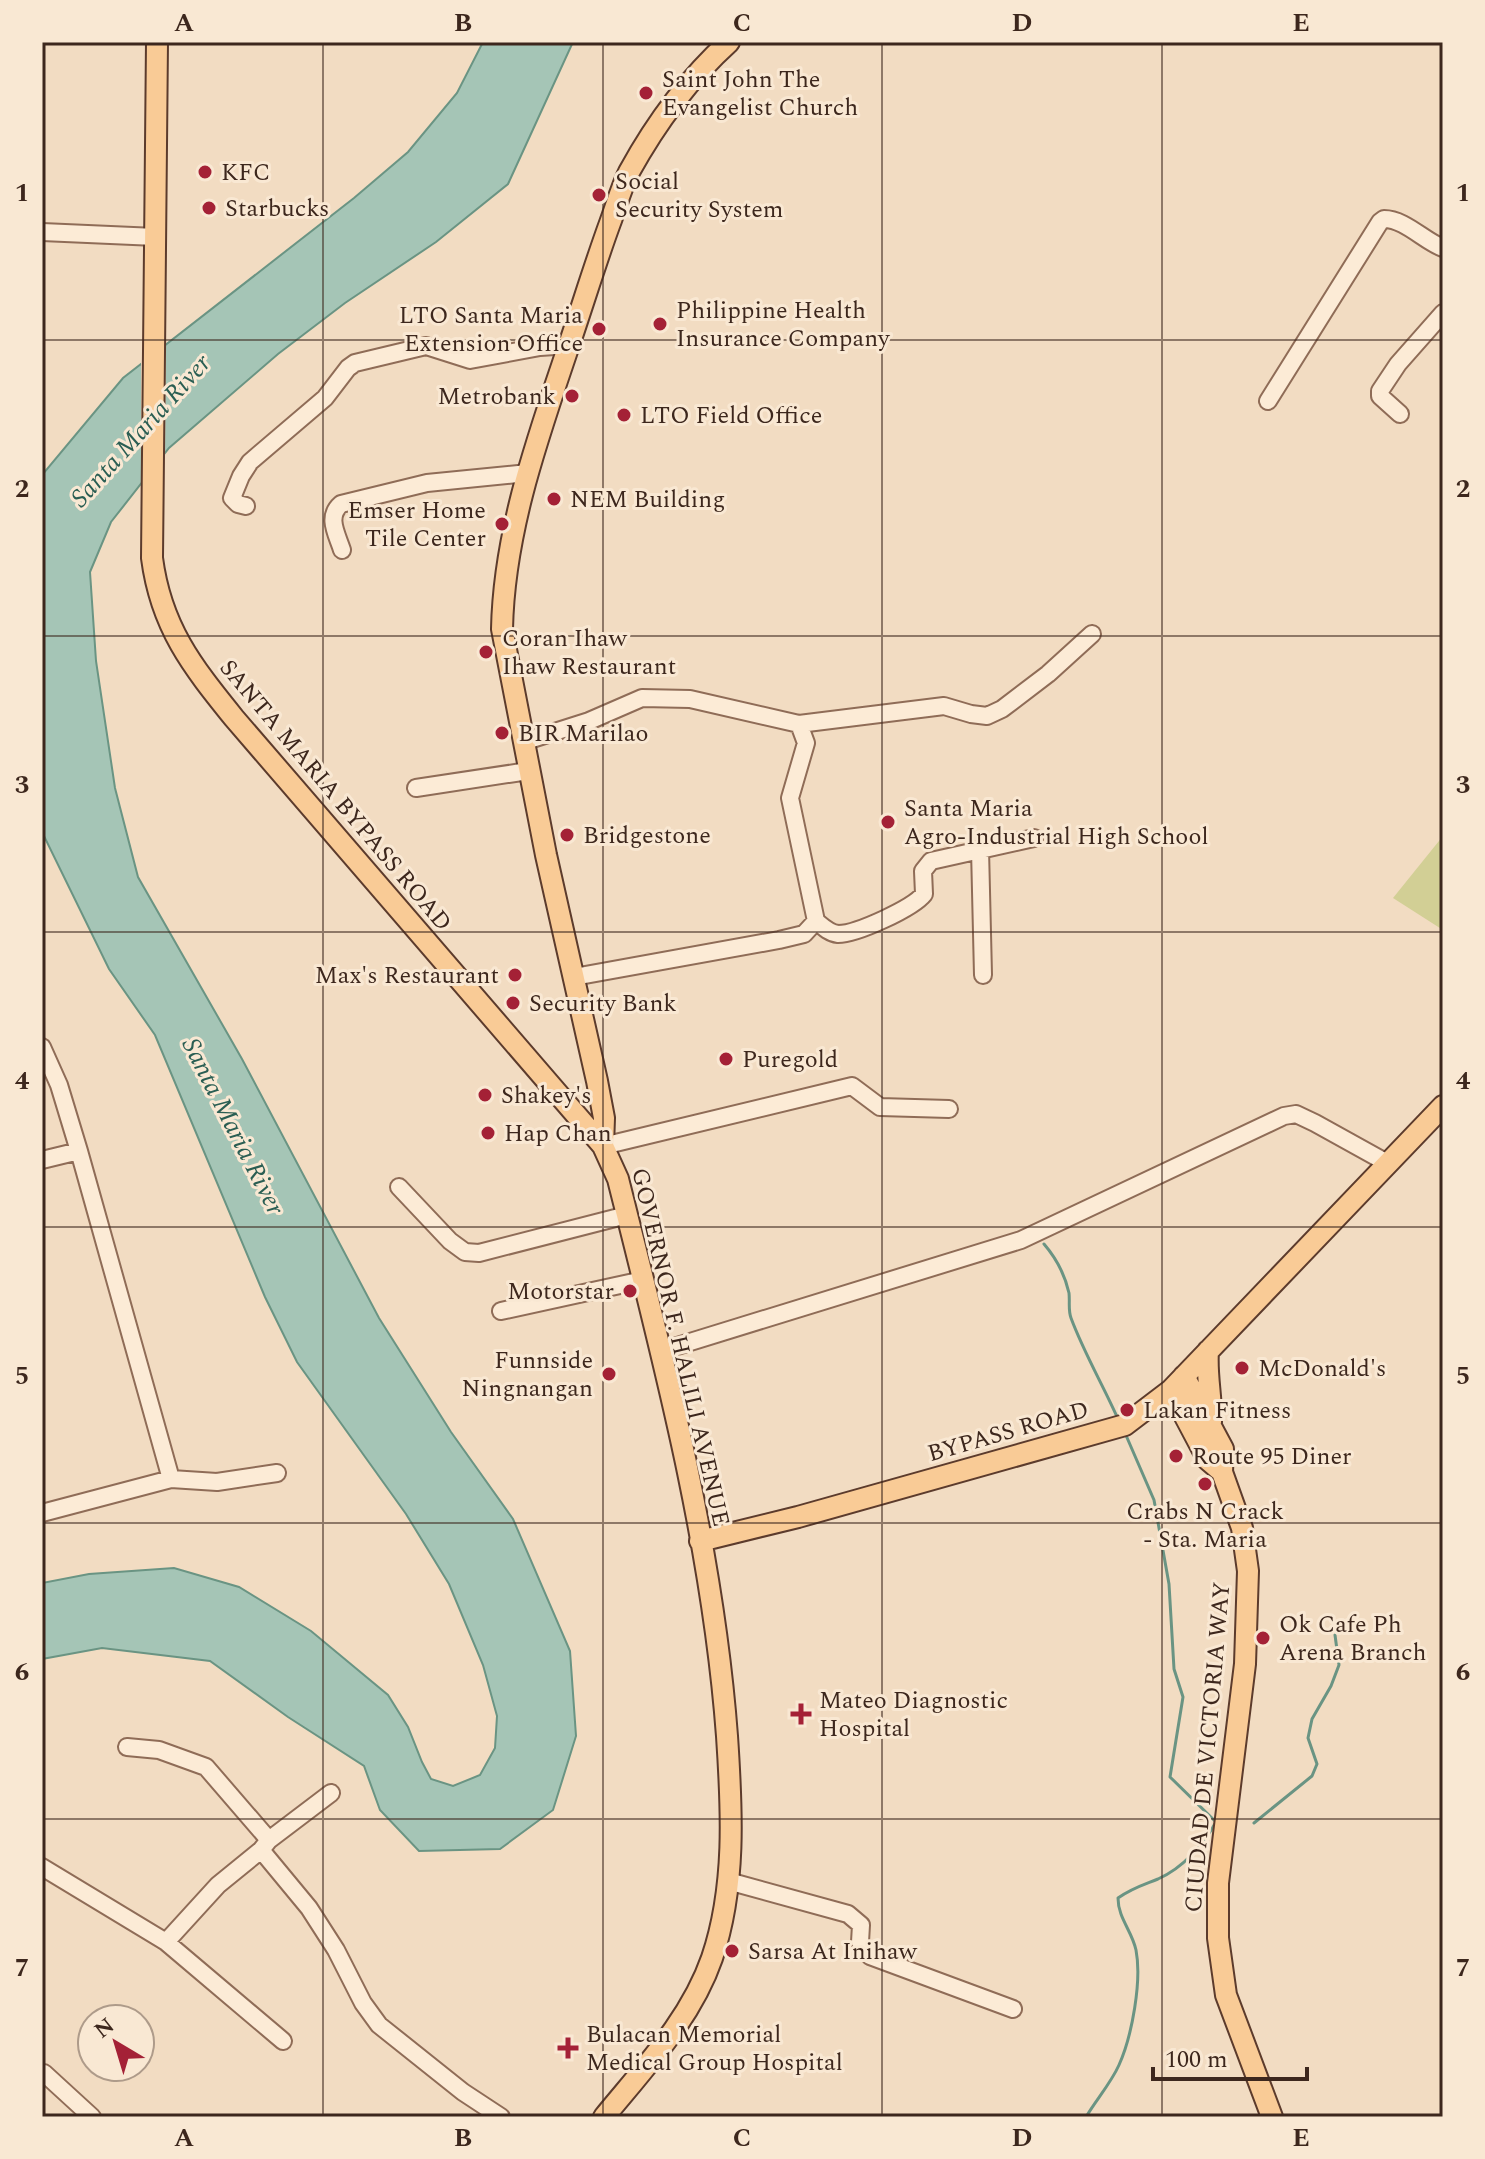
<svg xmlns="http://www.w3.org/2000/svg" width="1485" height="2159" font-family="Spectral,serif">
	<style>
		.green { fill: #d2cf95 }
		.water { fill: #a5c5b6; stroke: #6a9483; stroke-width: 2 }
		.pier { fill: #f2dcc2 }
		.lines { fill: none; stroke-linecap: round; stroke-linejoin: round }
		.stream { stroke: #6a9483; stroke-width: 3 }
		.minor-casing { stroke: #8f6c57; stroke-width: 20 }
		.major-casing { stroke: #5c3b2c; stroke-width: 24 }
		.minor { stroke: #fcebd6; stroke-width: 16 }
		.major { stroke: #f9cb96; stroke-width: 20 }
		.grid { fill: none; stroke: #3d271d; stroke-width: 2; stroke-opacity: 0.55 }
		.poi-dot { fill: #a42136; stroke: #f9e8d3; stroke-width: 3 }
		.labels { text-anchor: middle; stroke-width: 6; stroke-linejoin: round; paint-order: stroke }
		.poi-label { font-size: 24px; fill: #3d271d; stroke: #f9e8d3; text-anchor: start }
		.street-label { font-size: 24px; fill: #3d271d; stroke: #f9e8d3 }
		.water-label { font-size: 26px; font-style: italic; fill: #2a5e53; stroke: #f9e8d3 }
		.neatline { fill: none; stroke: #3d271d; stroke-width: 3 }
		.grid-label { font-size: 26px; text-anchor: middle; font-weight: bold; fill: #3d271d }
	</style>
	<rect width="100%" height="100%" fill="#f2dcc2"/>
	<path class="green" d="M1443,836V930L1393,898Z"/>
	<path class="water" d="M483,42H573L508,184L436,242L345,303L278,354L169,448L111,522L90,572L96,661L115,788L138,877L242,1059L379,1318L451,1432L513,1519L570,1651L576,1736L553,1810L500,1849L419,1851L380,1810L364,1766L288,1717L210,1661L102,1648L42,1659V1583L89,1574L174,1568L239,1587L311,1631L388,1695L408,1727L422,1762L431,1779L453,1786L480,1775L495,1748L497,1716L483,1665L449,1584L406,1514L297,1362L265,1297L155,1035L109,969L42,832V475L123,378L354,198L408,152L457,93Z"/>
	<path class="pier" d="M166,341L165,459L141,491V360Z"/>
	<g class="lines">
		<path class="stream" d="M1044,1244C1056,1258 1065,1275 1069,1293C1070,1302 1068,1310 1071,1318C1084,1353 1103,1385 1118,1419
			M1254,1823L1312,1776L1317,1764L1308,1738L1312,1719L1331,1686L1339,1665L1335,1635
			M1086,2117C1096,2100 1111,2083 1119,2065C1132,2036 1142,1981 1136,1950C1132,1931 1118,1918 1118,1898C1132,1888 1143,1885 1158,1879C1183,1868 1203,1845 1216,1822L1170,1777L1183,1697L1174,1669L1169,1584L1154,1500L1125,1433"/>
		<g class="minor-casing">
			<path id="minor" d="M42,232L156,237
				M1268,401L1380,222L1384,219C1405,219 1424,241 1443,248
				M1400,414L1380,396V391L1398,364L1443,313
				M246,506L238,504L232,498L241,476L250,462L325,398L348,368L355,363L426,346L470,360L540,347L569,345
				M342,550C337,534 326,517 341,504L427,483L528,473
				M799,724L944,706L971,714L987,716L1002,709L1048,674L1092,634
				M523,742L589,721L642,698L690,699L799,724L806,743L790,798L816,921C822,926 829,933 838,934C857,934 913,908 924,894L923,871L931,861L1034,838
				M416,788L528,771
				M980,849L983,975
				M574,977L779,940L804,934L816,921
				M42,1047L59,1085L79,1151L171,1479
				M603,1146L852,1086L880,1107L949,1109
				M42,1160L79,1151
				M399,1187L450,1241L465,1252L479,1253L627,1215
				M501,1311L643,1280
				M661,1351L1021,1240L1284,1116L1296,1114L1315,1123L1389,1164
				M42,1513L171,1479L217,1482L277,1473
				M127,1747L159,1750L206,1767L269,1840
				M261,1850L309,1908L336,1950L363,2003L379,2025L463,2092L501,2117
				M42,1867L166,1942L283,2041
				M728,1881L848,1914L861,1925L860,1942L870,1956L1013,2009
				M166,1942L218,1885L261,1850L269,1840L331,1793
				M44,2073L92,2117"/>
		</g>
		<g class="major-casing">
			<path id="major" d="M157,42L152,558C161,627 192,666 234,718L603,1146
				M1208,1351C1206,1375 1212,1398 1211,1422
				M1184,1376L1223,1449L1222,1472L1242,1528L1248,1571L1245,1664L1218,1883V1938L1226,1995L1272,2117
				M1171,1390L1208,1460L1222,1472
				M700,1541L798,1517L1125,1425L1171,1390L1443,1106
				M604,2117C644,2068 691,2019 712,1958C736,1887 732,1810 727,1736C713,1548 664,1362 618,1179L603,1146L604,1118L597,1081L546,855L502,629C504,531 538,437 569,345C583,304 595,264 610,223C616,207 621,188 629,172C656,123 687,80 729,42"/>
		</g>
		<use href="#minor" class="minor"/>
		<use href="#major" class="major"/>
	</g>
	<path class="grid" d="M323,42V2117M603,42V2117M882,42V2117M1162,42V2117M42,340H1443M42,636H1443M42,932H1443M42,1227H1443M42,1523H1443M42,1819H1443"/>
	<g class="poi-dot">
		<circle cx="646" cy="93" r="8"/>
		<circle cx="205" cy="172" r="8"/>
		<circle cx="599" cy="195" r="8"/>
		<circle cx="209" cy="208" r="8"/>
		<circle cx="660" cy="324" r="8"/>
		<circle cx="599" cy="329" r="8"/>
		<circle cx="572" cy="396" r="8"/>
		<circle cx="624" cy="415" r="8"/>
		<circle cx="554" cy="499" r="8"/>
		<circle cx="502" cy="524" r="8"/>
		<circle cx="486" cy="652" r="8"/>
		<circle cx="502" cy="733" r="8"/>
		<circle cx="888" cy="822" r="8"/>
		<circle cx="567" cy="835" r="8"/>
		<circle cx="515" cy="975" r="8"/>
		<circle cx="513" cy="1003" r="8"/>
		<circle cx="726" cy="1059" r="8"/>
		<circle cx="485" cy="1095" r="8"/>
		<circle cx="488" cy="1133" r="8"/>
		<circle cx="630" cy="1291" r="8"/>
		<circle cx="1242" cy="1368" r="8"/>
		<circle cx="609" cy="1374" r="8"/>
		<circle cx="1127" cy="1410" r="8"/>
		<circle cx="1176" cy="1456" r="8"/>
		<circle cx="1205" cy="1484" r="8"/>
		<circle cx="1263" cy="1638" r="8"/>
		<path d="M797 1702h8v8h8v8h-8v8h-8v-8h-8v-8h8z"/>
		<circle cx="732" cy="1951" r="8"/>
		<path d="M564 2036h8v8h8v8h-8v8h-8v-8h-8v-8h8z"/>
	</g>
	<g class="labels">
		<g class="poi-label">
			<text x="662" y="87">Saint John The<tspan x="662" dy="28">Evangelist Church</tspan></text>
			<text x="221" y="180">KFC</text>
			<text x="615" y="189">Social<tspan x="615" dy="28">Security System</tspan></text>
			<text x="225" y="216">Starbucks</text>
			<text x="676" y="318">Philippine Health<tspan x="676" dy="28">Insurance Company</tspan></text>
			<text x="583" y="323" text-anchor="end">LTO Santa Maria<tspan x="583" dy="28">Extension Office</tspan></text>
			<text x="556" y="404" text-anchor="end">Metrobank</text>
			<text x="640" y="423">LTO Field Office</text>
			<text x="570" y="507">NEM Building</text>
			<text x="486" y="518" text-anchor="end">Emser Home<tspan x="486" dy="28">Tile Center</tspan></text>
			<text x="502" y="646">Coran Ihaw<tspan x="502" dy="28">Ihaw Restaurant</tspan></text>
			<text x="518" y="741">BIR Marilao</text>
			<text x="904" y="816">Santa Maria<tspan x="904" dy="28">Agro-Industrial High School</tspan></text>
			<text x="583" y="843">Bridgestone</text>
			<text x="499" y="983" text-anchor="end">Max's Restaurant</text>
			<text x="529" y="1011">Security Bank</text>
			<text x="742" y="1067">Puregold</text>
			<text x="501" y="1103">Shakey's</text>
			<text x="504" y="1141">Hap Chan</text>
			<text x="614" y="1299" text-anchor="end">Motorstar</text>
			<text x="593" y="1368" text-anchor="end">Funnside<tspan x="593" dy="28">Ningnangan</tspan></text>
			<text x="1258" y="1376">McDonald's</text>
			<text x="1143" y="1418">Lakan Fitness</text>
			<text x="1192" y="1464">Route 95 Diner</text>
			<text x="1205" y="1519" text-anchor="middle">Crabs N Crack<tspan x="1205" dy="28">- Sta. Maria</tspan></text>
			<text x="1279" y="1632">Ok Cafe Ph<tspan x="1279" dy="28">Arena Branch</tspan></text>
			<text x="819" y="1708">Mateo Diagnostic<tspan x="819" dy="28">Hospital</tspan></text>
			<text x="748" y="1959">Sarsa At Inihaw</text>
			<text x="586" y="2042">Bulacan Memorial<tspan x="586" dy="28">Medical Group Hospital</tspan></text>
		</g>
		<g class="street-label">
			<text transform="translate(336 795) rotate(50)" y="8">SANTA MARIA BYPASS ROAD</text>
			<text transform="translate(681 1347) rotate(77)" y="8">GOVERNOR F. HALILI AVENUE</text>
			<text transform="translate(1008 1431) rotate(-16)" y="8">BYPASS ROAD</text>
			<text transform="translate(1207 1747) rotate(-85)" y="8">CIUDAD DE VICTORIA WAY</text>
		</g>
		<g class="water-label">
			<text transform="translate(140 430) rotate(-48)" y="9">Santa Maria River</text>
			<text transform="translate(234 1126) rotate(63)" y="9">Santa Maria River</text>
		</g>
	</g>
	<rect width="1485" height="2159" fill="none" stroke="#f9e8d3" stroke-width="88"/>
	<g transform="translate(116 2043) rotate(322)"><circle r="38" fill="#f9e8d3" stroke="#ae9b8a" stroke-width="2"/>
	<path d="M0-6L14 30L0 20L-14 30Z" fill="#a42136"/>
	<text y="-12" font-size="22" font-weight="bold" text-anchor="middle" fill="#3d271d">N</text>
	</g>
	<path d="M1153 2067v12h154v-12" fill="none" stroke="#3d271d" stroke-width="4"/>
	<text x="1165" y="2067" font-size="24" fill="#3d271d" stroke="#f9e8d3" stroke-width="6" paint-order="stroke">100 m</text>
	<rect x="44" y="44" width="1397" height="2071" class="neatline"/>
	<g class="grid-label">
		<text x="184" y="31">A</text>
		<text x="463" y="31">B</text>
		<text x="742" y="31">C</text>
		<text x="1022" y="31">D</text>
		<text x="1301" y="31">E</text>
		<text x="22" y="201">1</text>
		<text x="1463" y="201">1</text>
		<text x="22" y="497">2</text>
		<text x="1463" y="497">2</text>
		<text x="22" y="793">3</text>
		<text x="1463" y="793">3</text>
		<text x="22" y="1089">4</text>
		<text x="1463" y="1089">4</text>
		<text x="22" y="1384">5</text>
		<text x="1463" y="1384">5</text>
		<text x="22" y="1680">6</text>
		<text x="1463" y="1680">6</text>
		<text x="22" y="1976">7</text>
		<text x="1463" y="1976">7</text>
		<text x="184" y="2146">A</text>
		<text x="463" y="2146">B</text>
		<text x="742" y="2146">C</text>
		<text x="1022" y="2146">D</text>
		<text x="1301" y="2146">E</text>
	</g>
</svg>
